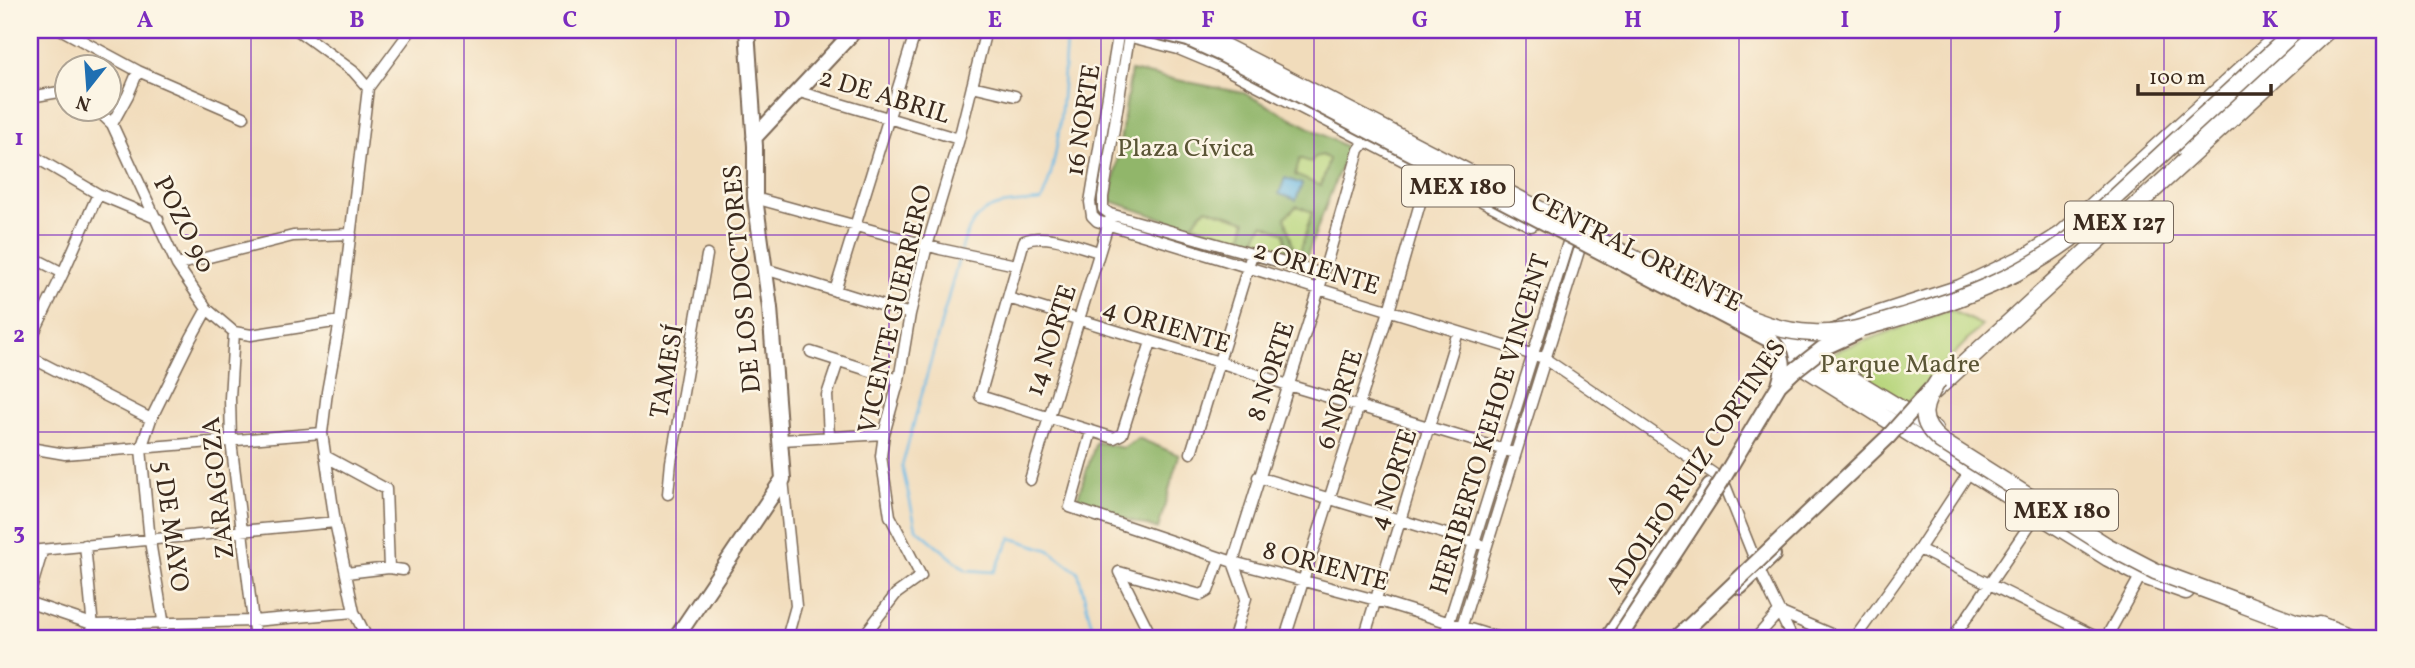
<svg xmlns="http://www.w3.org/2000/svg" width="2415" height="668" font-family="Vollkorn,serif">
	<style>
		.green { fill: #b7d57b; stroke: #79804c; stroke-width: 2 }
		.forest { fill: #91b66b; stroke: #667044; stroke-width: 2; fill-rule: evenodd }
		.water { fill: #69b8e4; stroke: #527181; stroke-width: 2 }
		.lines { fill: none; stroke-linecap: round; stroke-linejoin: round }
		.stream { stroke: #69b8e4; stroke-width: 2.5 }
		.street-casing { stroke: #7b6855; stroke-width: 13 }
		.secondary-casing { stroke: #7b6855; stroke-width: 18 }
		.primary-casing { stroke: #7b6855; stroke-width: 19 }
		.highway-casing { stroke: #7b6855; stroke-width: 21 }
		.street { stroke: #fff; stroke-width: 10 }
		.secondary { stroke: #fff; stroke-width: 14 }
		.primary { stroke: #fff; stroke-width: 16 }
		.highway { stroke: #fff; stroke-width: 18 }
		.secondary-bridge-casing { stroke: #7b6855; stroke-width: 18; stroke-linecap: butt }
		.primary-bridge-casing { stroke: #7b6855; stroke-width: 19; stroke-linecap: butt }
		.secondary-bridge { stroke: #fff; stroke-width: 14 }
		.primary-bridge { stroke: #fff; stroke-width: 16 }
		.grid { fill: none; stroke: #7b2cbf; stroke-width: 2; stroke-opacity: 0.55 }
		.labels { text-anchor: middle; stroke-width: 5; stroke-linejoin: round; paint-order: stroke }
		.shield { fill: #fcf5e5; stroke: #75675a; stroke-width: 2 }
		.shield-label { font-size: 24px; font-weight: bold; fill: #3b2a1e }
		.street-label { font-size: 26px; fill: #3b2a1e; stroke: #fcf5e5 }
		.park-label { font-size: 26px; fill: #5a5535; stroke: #fcf5e5 }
		.neatline { fill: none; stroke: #7b2cbf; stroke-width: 2.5 }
		.grid-label { font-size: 23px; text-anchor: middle; font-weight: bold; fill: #7b2cbf }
	</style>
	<rect width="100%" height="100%" fill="#fcf5e5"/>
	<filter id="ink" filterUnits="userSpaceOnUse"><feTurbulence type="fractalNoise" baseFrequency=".0143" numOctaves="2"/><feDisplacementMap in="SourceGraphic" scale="14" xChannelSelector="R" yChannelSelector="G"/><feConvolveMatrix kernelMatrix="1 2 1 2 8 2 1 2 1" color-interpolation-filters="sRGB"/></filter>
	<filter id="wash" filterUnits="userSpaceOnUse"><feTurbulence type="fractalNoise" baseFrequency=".00686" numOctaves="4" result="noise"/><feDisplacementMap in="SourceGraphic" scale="28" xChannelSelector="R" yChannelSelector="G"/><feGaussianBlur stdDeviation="1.57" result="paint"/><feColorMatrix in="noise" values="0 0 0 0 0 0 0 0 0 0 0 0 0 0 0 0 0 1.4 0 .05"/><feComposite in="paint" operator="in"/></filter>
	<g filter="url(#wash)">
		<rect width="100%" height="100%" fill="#f1dcbb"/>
		<path class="green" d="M1322,155L1330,159L1321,186L1295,176L1300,158Z
			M1297,206L1312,211L1301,252L1293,250L1285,217Z
			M1206,208L1246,221L1241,240L1192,224Z
			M1264,224L1285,233L1287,252L1254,239Z
			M1950,310L1982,325L1906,404L1825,355Z"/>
		<path class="forest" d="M1131,71L1244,93L1348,148L1303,266L1111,201ZM1322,155L1329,159L1321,186L1295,175L1300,158L1311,163L1315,157ZM1297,206L1312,212L1300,252L1294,250L1285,217ZM1206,208L1246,221L1241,240L1192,224ZM1263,224L1285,233L1287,252L1255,239Z
			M1138,438L1179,455L1158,529L1076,503L1096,442L1123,448Z"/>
		<path class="water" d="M1285,178L1302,184L1296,200L1279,194Z"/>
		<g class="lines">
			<path class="stream" d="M961,251C974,202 996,205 1041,201C1063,156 1062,80 1067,30
				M959,258L902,466L916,528L966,570L994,572L1011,538L1049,550L1078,572L1095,638"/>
		</g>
	</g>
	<g filter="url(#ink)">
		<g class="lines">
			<g class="street-casing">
				<path id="street" d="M62,30L138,71L244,117
					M297,30L353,71L368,88L340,321L327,392L322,433L335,522L354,612L367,638
					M1119,30L1090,202L1092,216L1097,221L1544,358L1717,476L1725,485L1759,570L1792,638
					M1130,30L1103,197V209L1110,214L1323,274
					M972,86L1015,96
					M368,88L411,30
					M800,92L959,139
					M30,97L59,92L66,93
					M95,108L112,124L177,265L207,309L234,332L251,335L340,321
					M112,124L128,95L138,71
					M30,154L98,194L158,219
					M755,198L940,249L1016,265
					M1099,252C1077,246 1047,232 1024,241L980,396L1114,438L1122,434L1151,342
					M30,256L63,273
					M177,265L293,236L351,234
					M765,269L910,314
					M835,291L916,30
					M1008,298L1219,362L1288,385L1515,453
					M234,332L230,398L231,441L255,638
					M30,341L63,273L98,194
					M811,352L899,380
					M30,357L151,419
					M1091,432L1070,507L1233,562L1376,600L1499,638
					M829,437L827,395L838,362
					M782,440L884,434
					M30,448L65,454L322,433
					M1191,453L1252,254
					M325,456L386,489L389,568
					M1258,477L1479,544
					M783,479L796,606L787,638
					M1030,480L1109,221
					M668,494L671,462L707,255
					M85,545L94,638
					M1919,549L2098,638
					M30,551L335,522
					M1119,572L1201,595L1208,591L1220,558
					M1119,572L1152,638
					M346,573L389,568L403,570
					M30,593L42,552
					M30,603L95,625L253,621L354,612
					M166,638L150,541L141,449L151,419L191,338L207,309
					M862,638L896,594L921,576L890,516L881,456L884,434L899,380L910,314L927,246L959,139L986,30
					M1234,638L1246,598L1233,562L1319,289L1359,150L1369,136
					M1285,638L1389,311L1429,172
					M1364,638L1458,332
					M1444,638L1571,233
					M1458,638L1583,238
					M1756,638L1779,612L1840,638
					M1855,638L1919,549L1970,471
					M1953,638L2039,511
					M2106,638L2141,575"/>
			</g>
			<g class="secondary-casing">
				<path id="secondary" d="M754,138L855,30
					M1740,587L1773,555
					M676,638L783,479L770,308L755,198V146L747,30
					M1608,638L1710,486"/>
			</g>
			<g class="primary-casing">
				<path id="primary" d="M1116,30L1179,46L1222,64L1531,223
					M2184,148L2304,38
					M1765,326L1934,429
					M1772,347L2108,558L2141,575L2186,591
					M1796,355L1810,343L1867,318L1960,288L2029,255L2062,234L2285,30
					M1931,394L2328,30
					M2320,625L2354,638
					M2286,627L2316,638"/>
			</g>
			<g class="highway-casing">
				<path id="highway" d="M2244,604L2295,623L2332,630"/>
			</g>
			<use href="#street" class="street"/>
			<use href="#secondary" class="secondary"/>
			<use href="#primary" class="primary"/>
			<use href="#highway" class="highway"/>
			<g class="secondary-bridge-casing">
				<path id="secondary-bridge" d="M1152,30L1188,39L1223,55L1770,340C1785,353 1785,367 1779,385
					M1619,638L1721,482L1779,385L1795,370L1823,348L1858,332
					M1677,638L1888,437L1931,389"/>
			</g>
			<g class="primary-bridge-casing">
				<path id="primary-bridge" d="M1185,30L1207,38L1272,71L1751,319C1771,327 1791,332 1813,333C1844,335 1877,324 1907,315C1968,297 2018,277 2070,239L2296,30
					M1938,381C1923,404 1916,421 1941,441L2107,546L2155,571L2244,604"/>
			</g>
			<use href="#secondary-bridge" class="secondary-bridge"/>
			<use href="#primary-bridge" class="primary-bridge"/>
		</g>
	</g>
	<path class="grid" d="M251,30V638M464,30V638M676,30V638M889,30V638M1101,30V638M1314,30V638M1526,30V638M1739,30V638M1951,30V638M2164,30V638M30,235H2385M30,432H2385"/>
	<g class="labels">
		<g class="shield">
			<rect x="1402" y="165.5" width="112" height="41" rx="5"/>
			<rect x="2065" y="201.5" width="108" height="41" rx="5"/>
			<rect x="2006" y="489.5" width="112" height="41" rx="5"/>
		</g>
		<g class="shield-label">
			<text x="1458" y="194">MEX 180</text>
			<text x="2119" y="230">MEX 127</text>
			<text x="2062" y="518">MEX 180</text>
		</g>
		<g class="street-label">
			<text transform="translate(885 95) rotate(17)" y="9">2 DE ABRIL</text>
			<text transform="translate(1082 120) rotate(-81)" y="9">16 NORTE</text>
			<text transform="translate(185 224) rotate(63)" y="9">POZO 90</text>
			<text transform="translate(1637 251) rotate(27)" y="9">CENTRAL ORIENTE</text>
			<text transform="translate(1317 267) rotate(17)" y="9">2 ORIENTE</text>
			<text transform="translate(741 279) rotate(-95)" y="9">DE LOS DOCTORES</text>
			<text transform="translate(894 309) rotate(-77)" y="9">VICENTE GUERRERO</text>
			<text transform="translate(1167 325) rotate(17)" y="9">4 ORIENTE</text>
			<text transform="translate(1050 340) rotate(-72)" y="9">14 NORTE</text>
			<text transform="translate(666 371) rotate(-80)" y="9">TAMESÍ</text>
			<text transform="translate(1270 371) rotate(-72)" y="9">8 NORTE</text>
			<text transform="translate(1339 399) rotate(-73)" y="9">6 NORTE</text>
			<text transform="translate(1489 424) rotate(-73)" y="9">HERIBERTO KEHOE VINCENT</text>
			<text transform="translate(1695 466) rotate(-56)" y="9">ADOLFO RUIZ CORTINES</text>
			<text transform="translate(1392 479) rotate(-72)" y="9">4 NORTE</text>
			<text transform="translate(217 488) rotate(-96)" y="9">ZARAGOZA</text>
			<text transform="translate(172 526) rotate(82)" y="9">5 DE MAYO</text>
			<text transform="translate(1326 565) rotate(15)" y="9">8 ORIENTE</text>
		</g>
		<g class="park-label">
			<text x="1186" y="156">Plaza Cívica</text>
			<text x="1900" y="372">Parque Madre</text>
		</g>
	</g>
	<rect width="2415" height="668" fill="none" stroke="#fcf5e5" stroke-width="77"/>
	<g transform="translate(88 88) rotate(197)"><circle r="33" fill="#fcf5e5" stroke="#afa495" stroke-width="2"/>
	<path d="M0-5L12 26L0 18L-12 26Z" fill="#1f6fb2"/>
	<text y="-10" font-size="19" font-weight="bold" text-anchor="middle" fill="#3b2a1e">N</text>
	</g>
	<path d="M2138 84v10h133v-10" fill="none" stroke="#3b2a1e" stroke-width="3.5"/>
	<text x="2149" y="84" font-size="21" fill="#3b2a1e" stroke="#fcf5e5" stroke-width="5" paint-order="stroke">100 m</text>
	<rect x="38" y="38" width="2338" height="592" class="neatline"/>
	<g class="grid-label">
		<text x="145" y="27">A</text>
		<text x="357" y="27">B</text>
		<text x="570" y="27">C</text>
		<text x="782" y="27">D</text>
		<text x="995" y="27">E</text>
		<text x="1208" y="27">F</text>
		<text x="1420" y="27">G</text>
		<text x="1633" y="27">H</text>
		<text x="1845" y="27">I</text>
		<text x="2058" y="27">J</text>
		<text x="2270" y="27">K</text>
		<text x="19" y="145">1</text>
		<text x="19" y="342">2</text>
		<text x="19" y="539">3</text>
	</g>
</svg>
